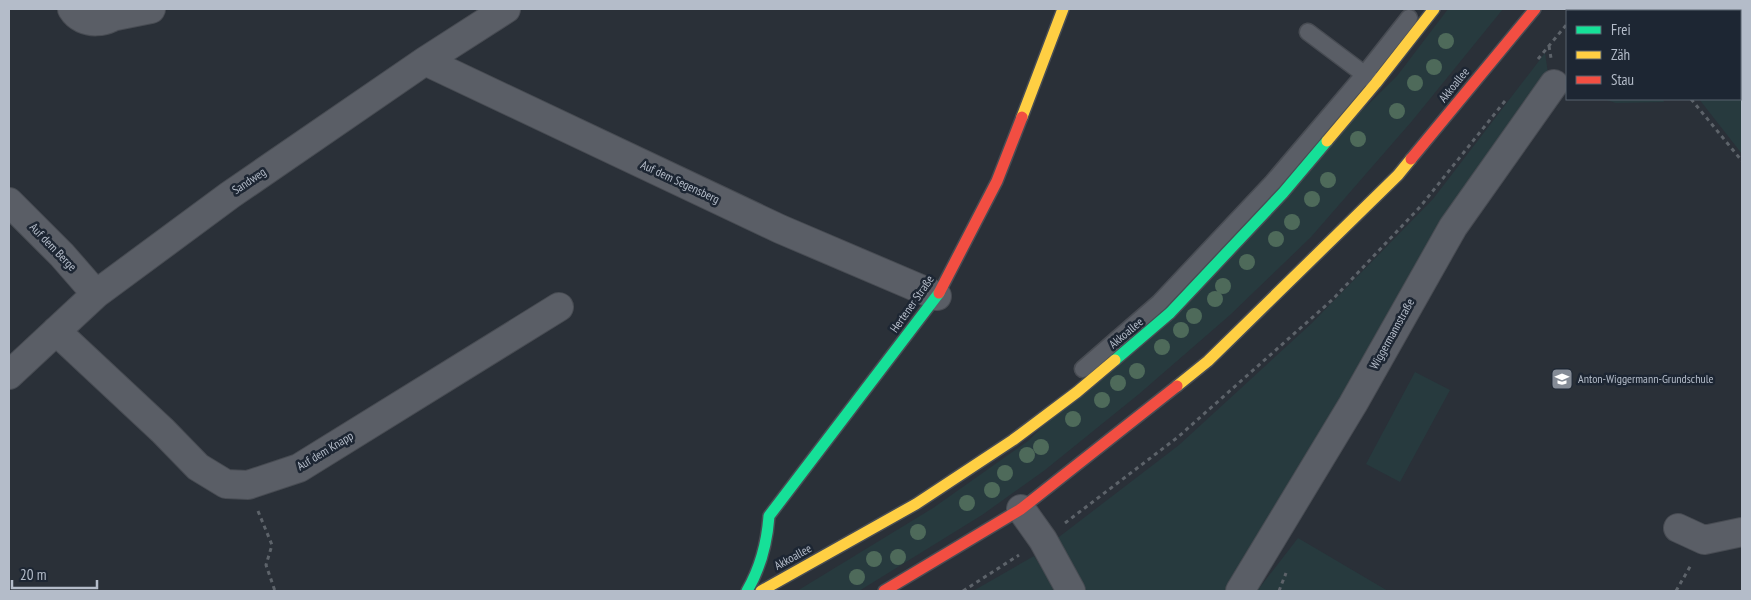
<svg xmlns="http://www.w3.org/2000/svg" width="1751" height="600" font-family="'PT Sans Narrow',sans-serif">
	<style>
		.green { fill: #273a3e }
		.lines { fill: none; stroke-linecap: round; stroke-linejoin: round }
		.lane-casing { stroke: #484c53; stroke-width: 19 }
		.street-casing { stroke: #484c53; stroke-width: 30 }
		.fast-casing { stroke: #484c53; stroke-width: 14 }
		.slow-casing { stroke: #484c53; stroke-width: 14 }
		.jam-casing { stroke: #484c53; stroke-width: 14 }
		.path { stroke: #5d636a; stroke-width: 3; stroke-dasharray: 4 4; stroke-linecap: butt }
		.lane { stroke: #5a5e66; stroke-width: 16 }
		.street { stroke: #5a5e66; stroke-width: 28 }
		.fast { stroke: #16e098; stroke-width: 11 }
		.slow { stroke: #ffcf43; stroke-width: 11 }
		.jam { stroke: #f24e42; stroke-width: 11 }
		.tree { fill: #4e6a5a }
		.labels { text-anchor: middle; stroke-width: 5; stroke-linejoin: round; paint-order: stroke }
		.street-label { font-size: 12px; fill: #b4bcc9; stroke: #1d2633 }
		.poi-label { font-size: 12px; fill: #b4bcc9; stroke: #1d2633; text-anchor: start }
	</style>
	<rect width="100%" height="100%" fill="#2a3038"/>
	<path class="green" d="M1448,9H1503L1412,121L1311,237L1230,315L1139,394L1045,470L982,515L859,591H797L933,508L1028,441L1397,76Z
		M1633,9H1700L1701,11H1635Z
		M1545,53L1549,80L1225,591H1085L1055,540L1179,445L1312,323L1433,199Z
		M1740,66L1742,70V154L1699,99H1740Z
		M1603,99H1663L1664,102L1616,103Z
		M1415,372L1450,390L1400,482L1366,464Z
		M1298,538L1388,591H1257Z
		M1034,556L1057,591H973Z"/>
	<g class="lines">
		<g class="lane-casing">
			<path id="lane" d="M1308,32L1372,80
				M1083,369L1159,303L1273,182L1364,75L1409,18"/>
		</g>
		<g class="street-casing">
			<path id="street" d="M72,9C83,27 110,24 122,9
				M116,16L151,9
				M425,61L780,229L937,296
				M9,202L62,255L96,294
				M56,331L163,431L198,467L226,484L248,485L299,468L559,307
				M9,375L96,294L230,195L425,61L506,9
				M1021,509L1043,540L1071,591
				M1678,528L1704,540L1742,532
				M1240,591L1353,404L1453,227L1554,84"/>
		</g>
		<g class="fast-casing">
			<path id="fast" d="M1115,360L1170,313L1283,193L1327,141
				M747,591C761,567 767,543 769,516L939,293"/>
		</g>
		<g class="slow-casing">
			<path id="slow" d="M1022,117L1063,9
				M1327,141L1376,83L1434,9
				M1177,386L1208,361L1398,175L1411,159
				M761,591L916,504L1013,440L1077,392L1115,360"/>
		</g>
		<g class="jam-casing">
			<path id="jam" d="M1411,159L1535,9
				M939,293L997,181L1022,117
				M884,591L1021,509L1177,386"/>
		</g>
		<path class="path" d="M1623,9L1625,11
			M1578,11L1580,9
			M1549,46L1551,58
			M1538,59L1567,24
			M1691,99L1742,161
			M258,511L272,545L266,565L275,591
			M1065,523L1178,437L1332,300L1420,207L1505,101
			M963,591L1019,555
			M1279,591L1286,573
			M1676,591L1691,565"/>
		<use href="#lane" class="lane"/>
		<use href="#street" class="street"/>
		<use href="#fast" class="fast"/>
		<use href="#slow" class="slow"/>
		<use href="#jam" class="jam"/>
	</g>
	<g class="tree">
		<circle cx="1446" cy="41" r="8"/>
		<circle cx="1434" cy="67" r="8"/>
		<circle cx="1415" cy="83" r="8"/>
		<circle cx="1397" cy="111" r="8"/>
		<circle cx="1358" cy="139" r="8"/>
		<circle cx="1328" cy="180" r="8"/>
		<circle cx="1312" cy="199" r="8"/>
		<circle cx="1292" cy="222" r="8"/>
		<circle cx="1276" cy="239" r="8"/>
		<circle cx="1247" cy="262" r="8"/>
		<circle cx="1223" cy="286" r="8"/>
		<circle cx="1215" cy="299" r="8"/>
		<circle cx="1194" cy="316" r="8"/>
		<circle cx="1181" cy="330" r="8"/>
		<circle cx="1162" cy="347" r="8"/>
		<circle cx="1137" cy="371" r="8"/>
		<circle cx="1118" cy="383" r="8"/>
		<circle cx="1102" cy="400" r="8"/>
		<circle cx="1073" cy="419" r="8"/>
		<circle cx="1041" cy="447" r="8"/>
		<circle cx="1027" cy="455" r="8"/>
		<circle cx="1005" cy="473" r="8"/>
		<circle cx="992" cy="490" r="8"/>
		<circle cx="967" cy="503" r="8"/>
		<circle cx="918" cy="532" r="8"/>
		<circle cx="898" cy="557" r="8"/>
		<circle cx="874" cy="559" r="8"/>
		<circle cx="857" cy="577" r="8"/>
	</g>
	<defs>
		<g id="school-square" transform="scale(1.125)"><rect x="-9" y="-9" width="18" height="18" rx="4" fill="#848b96" stroke="#1d2633"/><path d="M0-5L7-2L0 1L-7-2ZM-4 1L0 2.5L4 1V4Q0 6-4 4Z" fill="#fff"/></g>
	</defs>
	<g fill-rule="evenodd">
		<use href="#school-square" x="1562" y="379"/>
	</g>
	<g class="labels">
		<g class="street-label">
			<text transform="translate(1454 85) rotate(-51)" y="4">Akkoallee</text>
			<text transform="translate(249 181) rotate(-34)" y="4">Sandweg</text>
			<text transform="translate(680 182) rotate(25)" y="4">Auf dem Segensberg</text>
			<text transform="translate(53 247) rotate(46)" y="4">Auf dem Berge</text>
			<text transform="translate(912 304) rotate(-55)" y="4">Hertener Straße</text>
			<text transform="translate(1126 333) rotate(-40)" y="4">Akkoallee</text>
			<text transform="translate(1392 334) rotate(-61)" y="4">Wiggermannstraße</text>
			<text transform="translate(325 451) rotate(-31)" y="4">Auf dem Knapp</text>
			<text transform="translate(793 557) rotate(-29)" y="4">Akkoallee</text>
		</g>
		<g class="poi-label">
			<text x="1578" y="383">Anton-Wiggermann-Grundschule</text>
		</g>
	</g>
	<rect width="1751" height="600" fill="none" stroke="#b4bcc9" stroke-width="20"/>
	<rect x="1566" y="10" width="175" height="90" fill="#1d2633" stroke="#59626f"/>
	<rect x="1576" y="26" width="25" height="8" fill="#16e098" stroke="#59626f"/>
	<text x="1611" y="35" font-size="15" fill="#b4bcc9">Frei</text>
	<rect x="1576" y="51" width="25" height="8" fill="#ffcf43" stroke="#59626f"/>
	<text x="1611" y="60" font-size="15" fill="#b4bcc9">Zäh</text>
	<rect x="1576" y="76" width="25" height="8" fill="#f24e42" stroke="#59626f"/>
	<text x="1611" y="85" font-size="15" fill="#b4bcc9">Stau</text>
	<path d="M12 580v8h85v-8" fill="none" stroke="#b4bcc9" stroke-width="2.5"/>
	<text x="20" y="580" font-size="15" fill="#b4bcc9" stroke="#1d2633" stroke-width="4" paint-order="stroke">20 m</text>
</svg>
